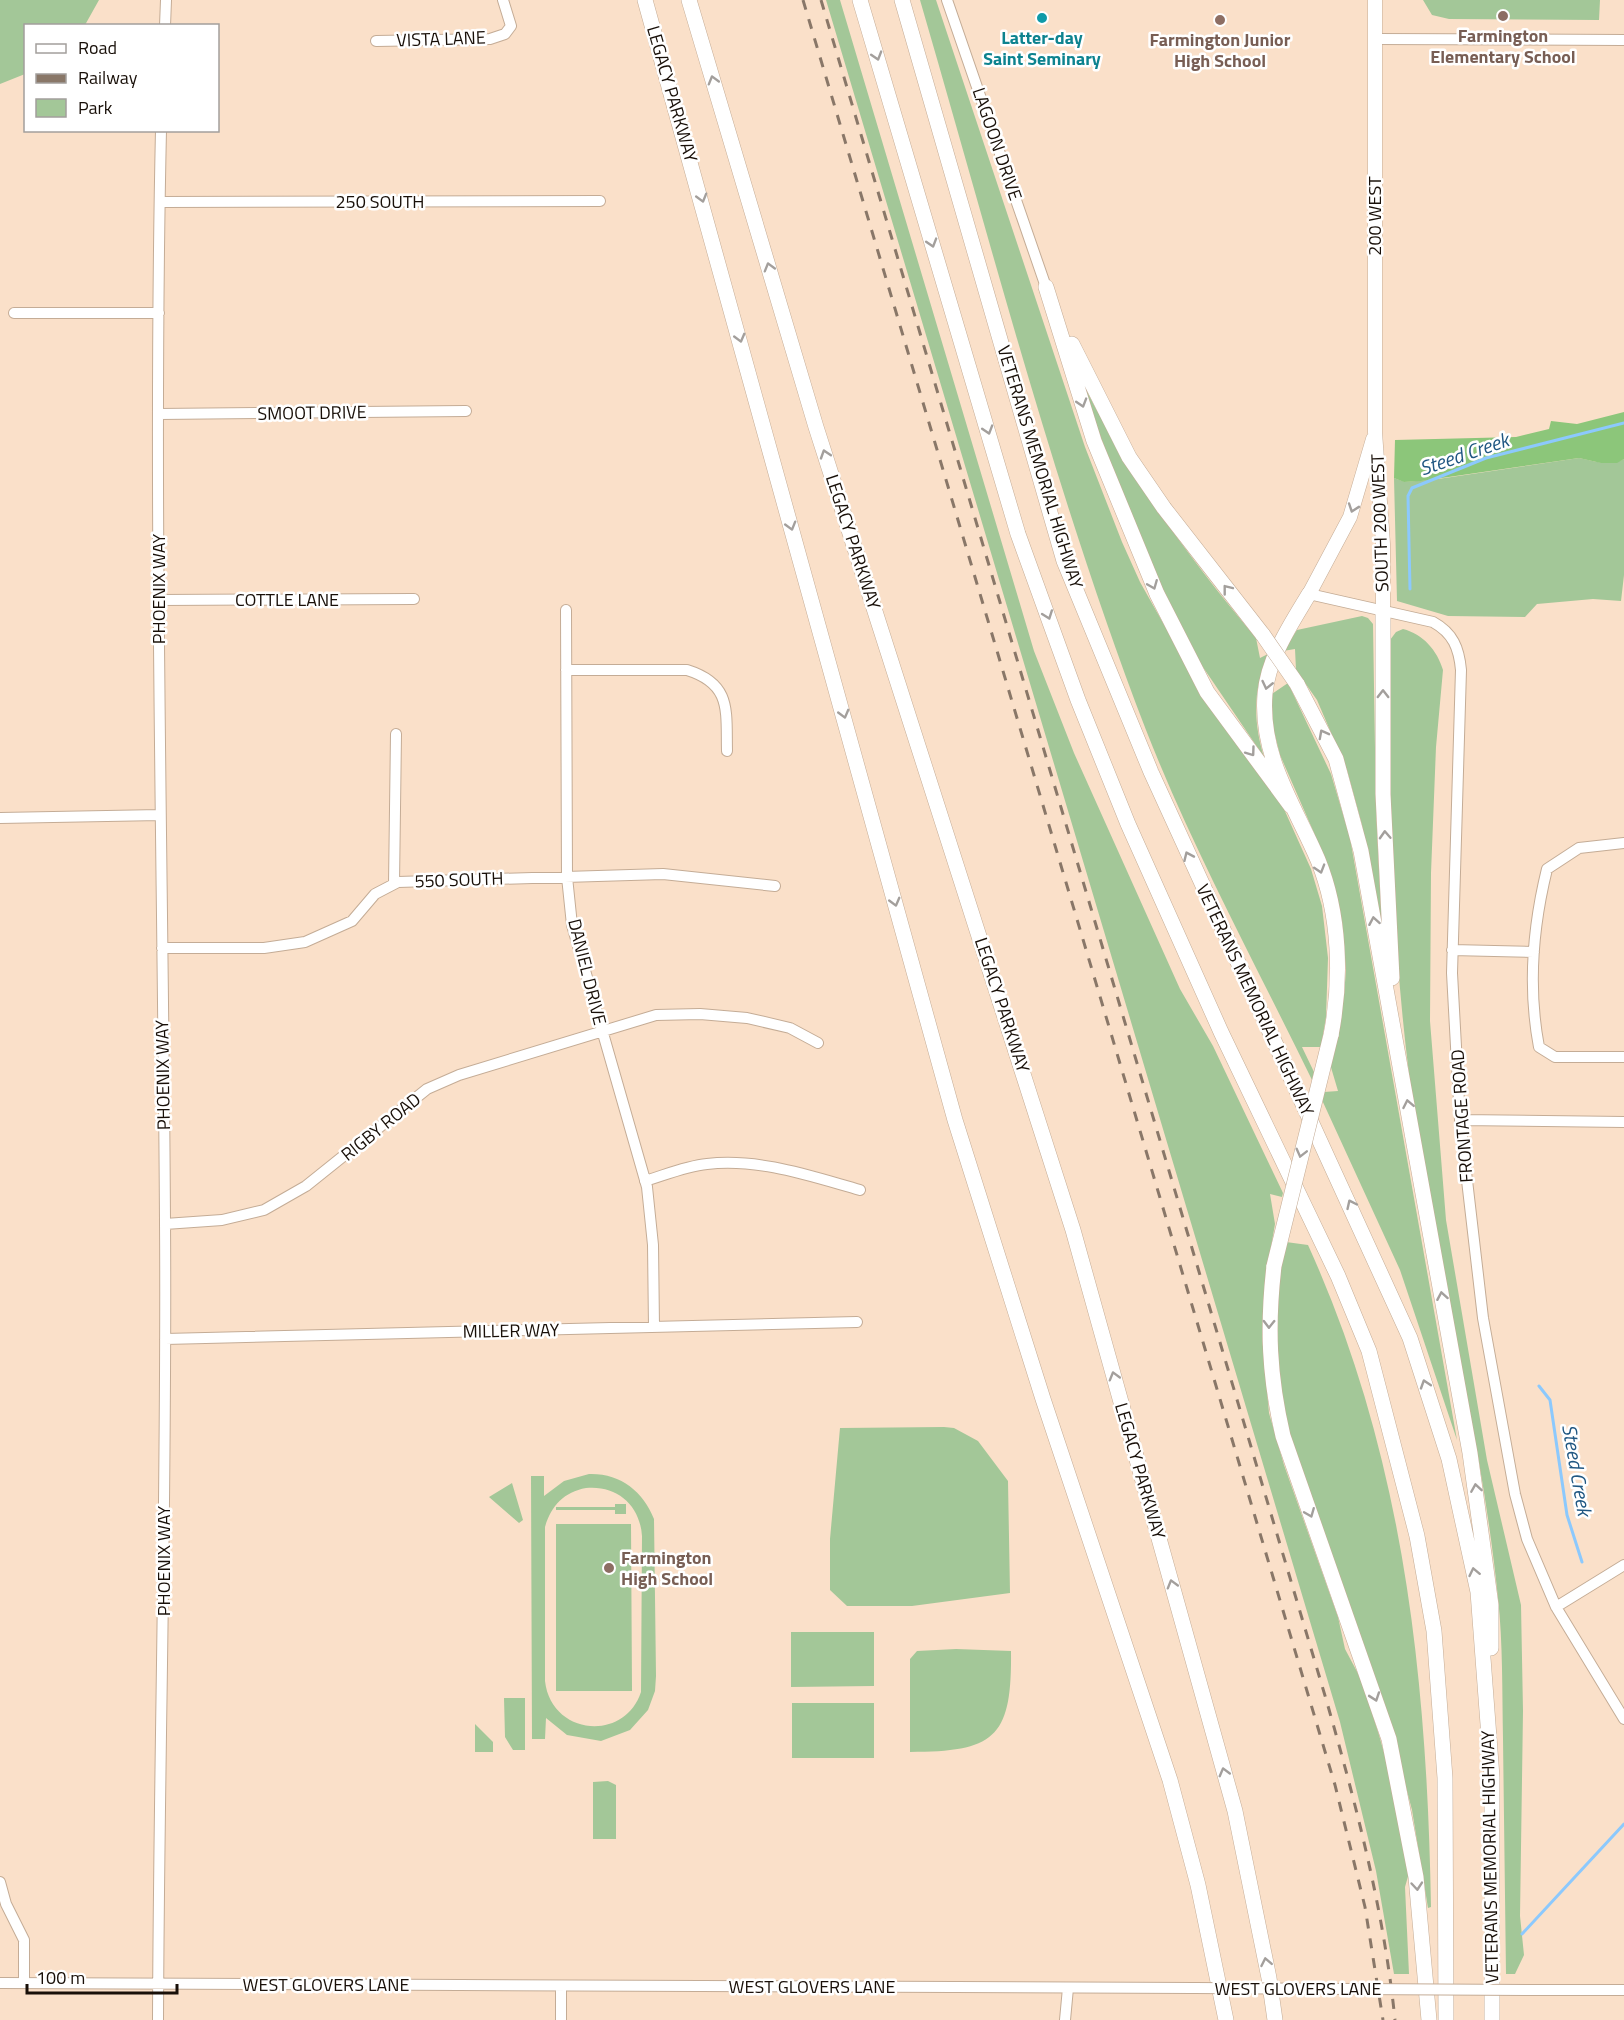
<svg xmlns="http://www.w3.org/2000/svg" width="1624" height="2020" font-family="'Titillium Web',sans-serif">
	<style>
		.green { fill: #a3c798; fill-rule: evenodd }
		.forest { fill: #8cc67a }
		.lines { fill: none; stroke-linecap: round; stroke-linejoin: round }
		.stream { stroke: #8cc9fd; stroke-width: 3 }
		.minor-casing { stroke: #c4ac96; stroke-width: 12 }
		.major-casing { stroke: #c4ac96; stroke-width: 15 }
		.highway-casing { stroke: #c4ac96; stroke-width: 16 }
		.minor { stroke: #fff; stroke-width: 10 }
		.major { stroke: #fff; stroke-width: 14 }
		.highway { stroke: #fff; stroke-width: 15 }
		.rail { stroke: #897768; stroke-width: 3; stroke-dasharray: 10 10; stroke-linecap: butt }
		.minor-bridge-casing { stroke: #c4ac96; stroke-width: 12; stroke-linecap: butt }
		.highway-bridge-casing { stroke: #c4ac96; stroke-width: 16; stroke-linecap: butt }
		.minor-bridge { stroke: #fff; stroke-width: 10 }
		.highway-bridge { stroke: #fff; stroke-width: 15 }
		.oneway { stroke: #a39f9c }
		.education-dot { fill: #8d6e63; stroke: #fff; stroke-width: 2 }
		.culture-dot { fill: #0f9aa8; stroke: #fff; stroke-width: 2 }
		.labels { text-anchor: middle; stroke-width: 5; stroke-linejoin: round; paint-order: stroke }
		.education-label { font-size: 18px; font-weight: bold; fill: #785e54; stroke: #fff }
		.culture-label { font-size: 18px; font-weight: bold; fill: #0d838f; stroke: #fff }
		.street-label { font-size: 18px; fill: #180f08; stroke: #fff }
		.water-label { font-size: 20px; font-style: italic; fill: #205782; stroke: #fff }
	</style>
	<rect width="100%" height="100%" fill="#fae0c9"/>
	<path class="green" d="M0,0H99L85,25L26,26L25,74L0,84Z
		M826,0H840L1034,651L1074,753L1180,989L1213,1046L1283,1193L1282,1197L1270,1194L1275,1224L1266,1276L1262,1336L1269,1413L1284,1465L1338,1617L1345,1649L1362,1681L1379,1735L1392,1781L1409,1873L1405,1887L1409,1974H1394L1376,1871L1340,1722Z
		M920,0H936L1085,447L1122,542L1140,582L1190,671L1284,809L1311,869L1322,906L1328,958L1326,1017L1321,1047H1302L1314,1072L1312,1080C1256,965 1193,850 1146,730C1055,494 991,243 920,0Z
		M1423,0H1600L1599,20L1449,19L1432,15Z
		M1077,371C1124,470 1186,554 1256,638L1260,658L1268,654C1253,690 1253,721 1264,757L1192,651L1144,557Z
		M1579,458C1594,461 1610,467 1624,459V575L1621,601L1593,599L1537,604L1525,617L1448,616L1397,601L1394,478L1405,482L1438,479Z
		M1362,616L1368,618L1373,624L1376,810L1382,930L1362,825L1347,770L1317,700L1296,670L1295,649L1283,651L1297,630Z
		M1403,629C1423,634 1437,650 1443,670L1436,747L1431,873L1430,1021L1446,1220L1487,1460L1521,1605L1523,1711L1520,1916L1524,1955L1515,1974H1506C1505,1896 1504,1817 1503,1739C1502,1692 1503,1644 1498,1598C1480,1421 1432,1250 1409,1074C1391,931 1389,788 1387,644L1396,632Z
		M1288,683L1331,774L1350,838L1457,1440L1400,1270L1322,1100L1324,1092L1338,1091L1330,1064L1344,995L1346,970L1342,921L1328,865L1280,755L1269,711V696Z
		M1286,1242L1308,1245C1404,1456 1427,1678 1431,1907L1428,1908L1412,1810L1385,1707L1293,1455L1275,1360L1280,1268Z
		M944,1427L954,1428L978,1441L1008,1481L1010,1593L912,1606H847L830,1590V1539L840,1428Z
		M589,1474C620,1473 643,1491 654,1519L656,1676L655,1691L648,1710L630,1730L601,1741L567,1735L546,1718L545,1739H532L531,1476H544V1496L564,1481ZM586,1488C617,1485 640,1505 642,1536L641,1692C624,1743 551,1735 545,1681V1527C551,1506 564,1492 586,1488Z
		M512,1483L523,1520L519,1523L489,1497Z
		M615,1504H626V1514H615V1510H556V1507H615Z
		M556,1524H631L632,1691H556Z
		M791,1632H874V1686L791,1687Z
		M956,1649L1011,1651C1012,1737 996,1752 910,1752V1659L917,1651Z
		M504,1698H525V1750H513L505,1737Z
		M792,1703H874V1758H792Z
		M475,1724L493,1742V1752H475Z
		M608,1781L616,1785V1839H593V1782Z"/>
	<path class="forest" d="M1624,412V459L1617,463H1601L1579,458L1421,481L1404,482L1394,478L1395,440L1516,437L1549,429L1551,421L1577,424Z"/>
	<g class="lines">
		<path class="stream" d="M1410,589L1408,496L1412,488L1486,458L1624,423
			M1539,1386L1550,1400L1567,1515L1582,1562
			M1522,1934L1624,1824"/>
		<g class="minor-casing">
			<path id="minor" d="M947,0L1046,287
				M165,26L166,0
				M1375,39L1624,40
				M376,41L490,39L505,34L511,26L503,0
				M160,202L600,201
				M14,313H159
				M159,414L466,411
				M1309,594L1433,622C1453,633 1459,648 1461,670L1452,973L1460,1120L1483,1318L1515,1494L1527,1539L1556,1607L1624,1719
				M159,600L414,599
				M566,610L567,877L572,925L647,1187L653,1245L654,1327
				M566,670H687C732,684 726,711 727,751
				M0,818L160,815
				M1624,843L1579,848L1547,869C1533,926 1528,989 1539,1047L1555,1057H1624
				M394,884L396,734
				M162,948H264L305,942L352,921L375,894L398,882L663,874L775,886
				M1452,950L1534,952
				M1460,1120L1624,1122
				M645,1181C665,1175 686,1166 707,1164C759,1158 810,1176 860,1190
				M165,1224L222,1220L264,1210L306,1186L427,1089L459,1075L656,1015L700,1014L747,1018L790,1028L818,1043
				M165,1339L857,1322
				M1556,1607L1624,1565
				M0,1882L6,1904L24,1940V1983
				M0,1983L1194,1988
				M1528,1990H1624
				M158,2020C159,1754 167,1488 165,1222C163,858 153,494 161,130
				M561,2020V1986
				M1065,2020L1068,1988"/>
		</g>
		<g class="major-casing">
			<path id="major" d="M1375,0V432L1383,544V611
				M1309,594L1350,517L1373,439"/>
		</g>
		<g class="highway-casing">
			<path id="highway" d="M645,0L955,1120L1043,1399L1170,1780L1198,1885L1226,2020
				M689,0L816,427L1073,1230L1235,1811L1269,1978L1275,2020
				M860,0L1018,534L1078,700L1128,824L1221,1032L1338,1276L1369,1351L1417,1536L1434,1631L1445,1778L1446,2020
				M902,0L1064,561L1151,772L1410,1338L1449,1459L1478,1592L1492,1777V2020
				M1046,287L1094,441L1157,594L1207,692L1291,806
				M1072,344L1129,457L1164,508L1263,635
				M1309,594C1291,624 1268,658 1265,694C1260,757 1294,804 1318,860C1340,914 1342,979 1331,1035
				M1383,611V794L1392,978
				M1297,684L1336,759L1361,851L1470,1453L1491,1605V1648
				M1274,1266C1267,1327 1269,1376 1283,1436L1389,1739L1416,1877L1429,2020"/>
		</g>
		<use href="#minor" class="minor"/>
		<use href="#major" class="major"/>
		<use href="#highway" class="highway"/>
		<path class="rail" d="M803,0L1335,1785L1365,1907L1383,2020
			M821,0L1326,1699C1356,1804 1384,1911 1395,2020"/>
		<g class="minor-bridge-casing">
			<path id="minor-bridge" d="M1194,1988L1528,1990"/>
		</g>
		<g class="highway-bridge-casing">
			<path id="highway-bridge" d="M1263,635L1297,684
				M1274,1266L1331,1035"/>
		</g>
		<use href="#minor-bridge" class="minor-bridge"/>
		<use href="#highway-bridge" class="highway-bridge"/>
	</g>
	<defs><path id="oneway-chevron" d="M-2-3.5L2.5 0L-2 3.5" fill="none" stroke-width="1.6" stroke-linecap="round" stroke-linejoin="round" transform="scale(1.5)"/></defs>
	<g class="oneway">
		<use href="#oneway-chevron" transform="translate(877 56) rotate(73)"/>
		<use href="#oneway-chevron" transform="translate(713 80) rotate(-106)"/>
		<use href="#oneway-chevron" transform="translate(702 198) rotate(74)"/>
		<use href="#oneway-chevron" transform="translate(932 243) rotate(73)"/>
		<use href="#oneway-chevron" transform="translate(769 267) rotate(-106)"/>
		<use href="#oneway-chevron" transform="translate(740 338) rotate(75)"/>
		<use href="#oneway-chevron" transform="translate(1082 403) rotate(73)"/>
		<use href="#oneway-chevron" transform="translate(988 430) rotate(73)"/>
		<use href="#oneway-chevron" transform="translate(825 454) rotate(-108)"/>
		<use href="#oneway-chevron" transform="translate(1353 508) rotate(109)"/>
		<use href="#oneway-chevron" transform="translate(791 526) rotate(74)"/>
		<use href="#oneway-chevron" transform="translate(1153 585) rotate(68)"/>
		<use href="#oneway-chevron" transform="translate(1227 589) rotate(-128)"/>
		<use href="#oneway-chevron" transform="translate(1048 615) rotate(70)"/>
		<use href="#oneway-chevron" transform="translate(1267 685) rotate(103)"/>
		<use href="#oneway-chevron" transform="translate(1383 694) rotate(-90)"/>
		<use href="#oneway-chevron" transform="translate(844 714) rotate(75)"/>
		<use href="#oneway-chevron" transform="translate(1323 734) rotate(-118)"/>
		<use href="#oneway-chevron" transform="translate(1251 752) rotate(54)"/>
		<use href="#oneway-chevron" transform="translate(1385 835) rotate(-93)"/>
		<use href="#oneway-chevron" transform="translate(1188 856) rotate(-114)"/>
		<use href="#oneway-chevron" transform="translate(1320 869) rotate(73)"/>
		<use href="#oneway-chevron" transform="translate(895 902) rotate(75)"/>
		<use href="#oneway-chevron" transform="translate(1374 921) rotate(-100)"/>
		<use href="#oneway-chevron" transform="translate(1408 1104) rotate(-101)"/>
		<use href="#oneway-chevron" transform="translate(1301 1153) rotate(104)"/>
		<use href="#oneway-chevron" transform="translate(1351 1204) rotate(-115)"/>
		<use href="#oneway-chevron" transform="translate(1442 1296) rotate(-100)"/>
		<use href="#oneway-chevron" transform="translate(1269 1324) rotate(91)"/>
		<use href="#oneway-chevron" transform="translate(1114 1376) rotate(-106)"/>
		<use href="#oneway-chevron" transform="translate(1425 1384) rotate(-108)"/>
		<use href="#oneway-chevron" transform="translate(1476 1488) rotate(-99)"/>
		<use href="#oneway-chevron" transform="translate(1310 1513) rotate(68)"/>
		<use href="#oneway-chevron" transform="translate(1474 1572) rotate(-102)"/>
		<use href="#oneway-chevron" transform="translate(1172 1584) rotate(-106)"/>
		<use href="#oneway-chevron" transform="translate(1375 1697) rotate(71)"/>
		<use href="#oneway-chevron" transform="translate(1224 1772) rotate(-105)"/>
		<use href="#oneway-chevron" transform="translate(1417 1886) rotate(85)"/>
		<use href="#oneway-chevron" transform="translate(1266 1962) rotate(-101)"/>
	</g>
	<g class="education-dot">
		<circle cx="1503" cy="16" r="6"/>
		<circle cx="1220" cy="20" r="6"/>
		<circle cx="609" cy="1568" r="6"/>
	</g>
	<circle class="culture-dot" cx="1042" cy="18" r="6"/>
	<g class="labels">
		<g class="education-label">
			<text x="1503" y="42">Farmington<tspan x="1503" dy="21">Elementary School</tspan></text>
			<text x="1220" y="46">Farmington Junior<tspan x="1220" dy="21">High School</tspan></text>
			<text x="621" y="1564" text-anchor="start">Farmington<tspan x="621" dy="21">High School</tspan></text>
		</g>
		<g class="culture-label">
			<text x="1042" y="44">Latter-day<tspan x="1042" dy="21">Saint Seminary</tspan></text>
		</g>
		<g class="street-label">
			<text transform="translate(441 39) rotate(-2)" y="6">VISTA LANE</text>
			<text transform="translate(672 94) rotate(74)" y="6">LEGACY PARKWAY</text>
			<text transform="translate(997 144) rotate(71)" y="6">LAGOON DRIVE</text>
			<text x="380" y="208">250 SOUTH</text>
			<text transform="translate(1375 216) rotate(-90)" y="6">200 WEST</text>
			<text transform="translate(312 413) rotate(-1)" y="6">SMOOT DRIVE</text>
			<text transform="translate(1040 467) rotate(73)" y="6">VETERANS MEMORIAL HIGHWAY</text>
			<text transform="translate(1380 523) rotate(-92)" y="6">SOUTH 200 WEST</text>
			<text transform="translate(853 542) rotate(72)" y="6">LEGACY PARKWAY</text>
			<text transform="translate(159 589) rotate(-90)" y="6">PHOENIX WAY</text>
			<text x="287" y="606">COTTLE LANE</text>
			<text transform="translate(459 880) rotate(-2)" y="6">550 SOUTH</text>
			<text transform="translate(587 972) rotate(76)" y="6">DANIEL DRIVE</text>
			<text transform="translate(1255 1000) rotate(65)" y="6">VETERANS MEMORIAL HIGHWAY</text>
			<text transform="translate(1002 1005) rotate(72)" y="6">LEGACY PARKWAY</text>
			<text transform="translate(163 1075) rotate(-91)" y="6">PHOENIX WAY</text>
			<text transform="translate(1462 1116) rotate(-94)" y="6">FRONTAGE ROAD</text>
			<text transform="translate(381 1127) rotate(-39)" y="6">RIGBY ROAD</text>
			<text transform="translate(511 1331) rotate(-1)" y="6">MILLER WAY</text>
			<text transform="translate(1140 1471) rotate(74)" y="6">LEGACY PARKWAY</text>
			<text transform="translate(164 1561) rotate(-90)" y="6">PHOENIX WAY</text>
			<text transform="translate(1490 1857) rotate(-91)" y="6">VETERANS MEMORIAL HIGHWAY</text>
			<text x="326" y="1991">WEST GLOVERS LANE</text>
			<text x="812" y="1993">WEST GLOVERS LANE</text>
			<text x="1298" y="1995">WEST GLOVERS LANE</text>
		</g>
		<g class="water-label">
			<text transform="translate(1464 454) rotate(-19)" y="7">Steed Creek</text>
			<text transform="translate(1577 1470) rotate(80)" y="7">Steed Creek</text>
		</g>
	</g>
	<rect x="24" y="24" width="195" height="108" fill="#ffffff" stroke="#a39f9c" stroke-width="1.5"/>
	<rect x="36" y="44" width="30" height="9" fill="#ffffff" stroke="#a39f9c" stroke-width="1.5"/>
	<text x="78" y="54" font-size="18" fill="#180f08">Road</text>
	<rect x="36" y="74" width="30" height="9" fill="#897768" stroke="#a39f9c" stroke-width="1.5"/>
	<text x="78" y="84" font-size="18" fill="#180f08">Railway</text>
	<rect x="36" y="99" width="30" height="18" fill="#a3c798" stroke="#a39f9c" stroke-width="1.5"/>
	<text x="78" y="114" font-size="18" fill="#180f08">Park</text>
	<path d="M27 1984v9h150v-9" fill="none" stroke="#180f08" stroke-width="3"/>
	<text x="36" y="1984" font-size="18" fill="#180f08" stroke="#ffffff" stroke-width="4.5" paint-order="stroke">100 m</text>
</svg>
